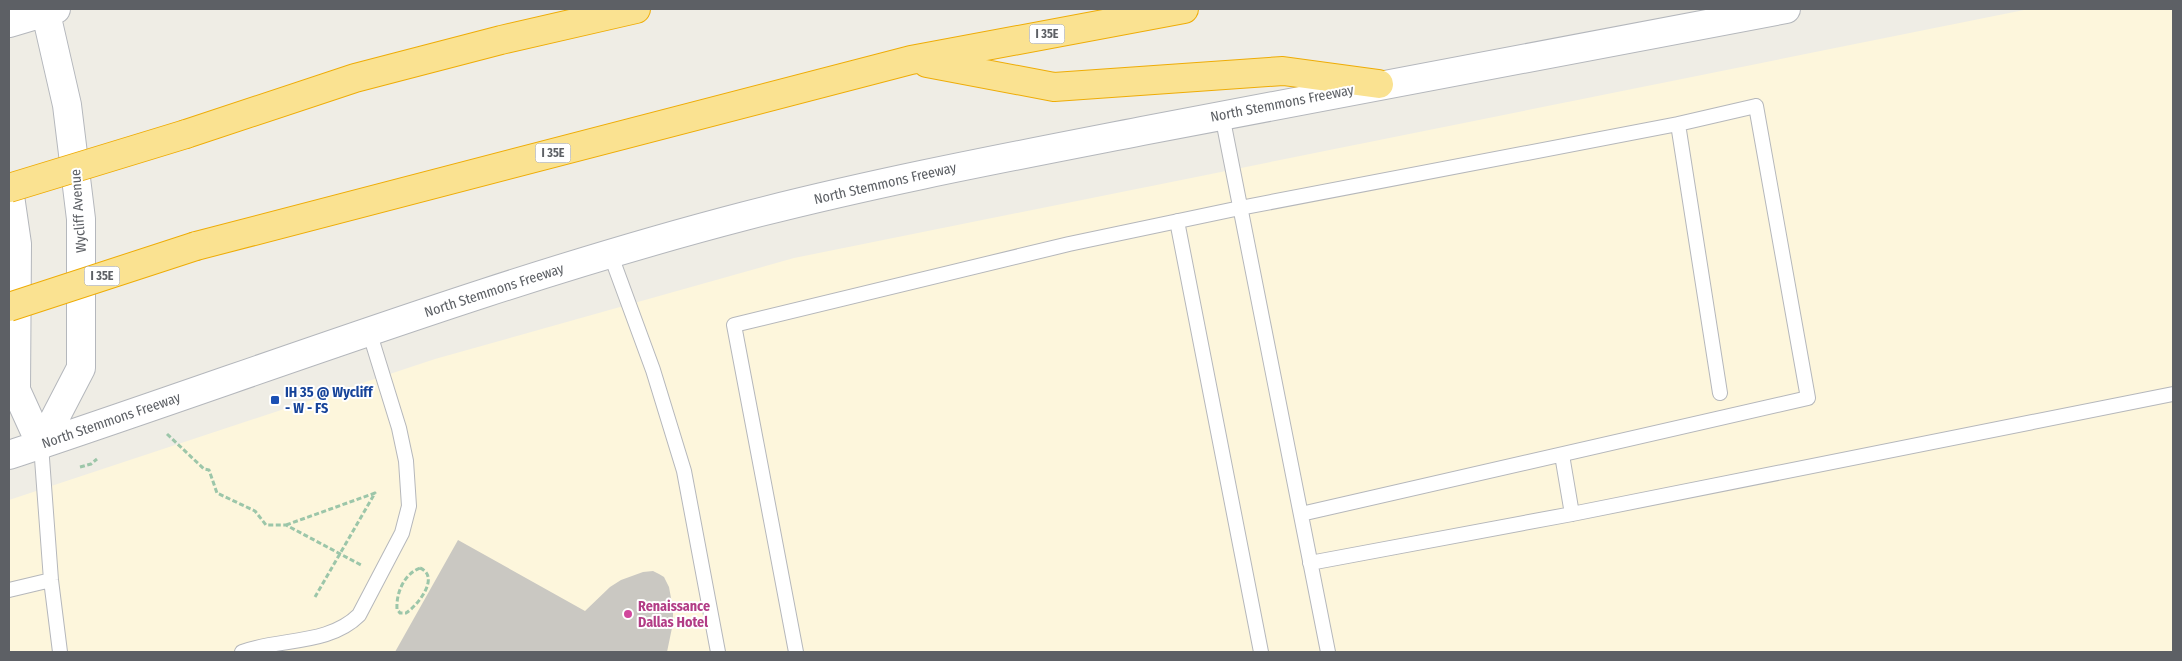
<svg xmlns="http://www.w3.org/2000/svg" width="2182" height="661" font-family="'Fira Sans Condensed',sans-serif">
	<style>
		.commercial { fill: #fdf6dc }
		.building { fill: #cac8c2 }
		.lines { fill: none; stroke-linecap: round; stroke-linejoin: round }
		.lane-casing { stroke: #b5b7bb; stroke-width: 16 }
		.secondary-casing { stroke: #b4b7bc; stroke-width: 30 }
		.highway-casing { stroke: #eeac06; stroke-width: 30 }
		.path { stroke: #9cc6a9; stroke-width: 3; stroke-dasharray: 5 2.5; stroke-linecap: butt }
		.lane { stroke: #fff; stroke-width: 14 }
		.secondary { stroke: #fff; stroke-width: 28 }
		.highway { stroke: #fae291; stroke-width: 28 }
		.highway-bridge-casing { stroke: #eeac06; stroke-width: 30; stroke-linecap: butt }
		.highway-bridge { stroke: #fae291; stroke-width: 28 }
		.transit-dot { fill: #1a4fb4; stroke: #fff; stroke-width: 2 }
		.hotel-dot { fill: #d1479c; stroke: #fff; stroke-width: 2 }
		.labels { text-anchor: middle; stroke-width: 4; stroke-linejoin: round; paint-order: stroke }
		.shield { fill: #fff; stroke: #8e9093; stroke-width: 1 }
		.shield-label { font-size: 12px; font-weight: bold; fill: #5d6065 }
		.street-label { font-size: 14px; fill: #5d6065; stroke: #fff }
		.transit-label { font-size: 14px; font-weight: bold; fill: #164399; stroke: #fff; text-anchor: start }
		.hotel-label { font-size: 14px; font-weight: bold; fill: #b23c85; stroke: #fff; text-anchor: start }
	</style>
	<rect width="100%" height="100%" fill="#efede5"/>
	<path class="commercial" d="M2029,9H2173V652H9V500L435,359L794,258Z"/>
	<path class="building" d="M458,540L585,611L610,587L621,580L643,572L653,571L659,574L664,577L669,587L673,609V623L667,652H395Z"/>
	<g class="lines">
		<g class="lane-casing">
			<path id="lane" d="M1222,115L1328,652
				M1177,221L1261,652
				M610,253L653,370L684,471L718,652
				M41,445L51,580L60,652
				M1562,455L1572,514
				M1301,514L1808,398L1756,106L1678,124
				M1310,563L1572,514L2173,394
				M9,590L51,580
				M242,652C280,638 329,645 359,615L402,533L409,506L406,461L399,428L369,331
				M796,652L734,325L1069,244L1240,208L1678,124L1720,393"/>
		</g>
		<g class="secondary-casing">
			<path id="secondary" d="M9,23L56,9
				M9,189L17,244L16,390L41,445
				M41,445L81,368V219L67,105L45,9
				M9,455C254,374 495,281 745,216C876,182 1009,157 1142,131C1356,89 1571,49 1786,9"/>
		</g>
		<g class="highway-casing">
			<path id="highway" d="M927,63L1054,87L1283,71L1379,84
				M186,134L355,78L501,40L636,9
				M196,246L911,60L1184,9"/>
		</g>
		<path class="path" d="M167,434L204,469L209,470L217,493L255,511L266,525H286L361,565
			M80,467L91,464L97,459
			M286,525L375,493L315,597
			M420,568C441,577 417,606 406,613H400L397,609C396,593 404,574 420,568Z"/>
		<use href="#lane" class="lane"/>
		<use href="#secondary" class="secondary"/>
		<use href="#highway" class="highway"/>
		<g class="highway-bridge-casing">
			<path id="highway-bridge" d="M9,188L186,134
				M9,307L196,246"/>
		</g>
		<use href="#highway-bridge" class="highway-bridge"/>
	</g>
	<rect class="transit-dot" x="270" y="395" width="10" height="10" rx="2.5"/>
	<circle class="hotel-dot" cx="628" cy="614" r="5"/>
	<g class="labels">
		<g class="shield">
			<rect x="1029.5" y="24.5" width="35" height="19" rx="4"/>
			<rect x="535.5" y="143.5" width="35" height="19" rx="4"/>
			<rect x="84.5" y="266.5" width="35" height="19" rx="4"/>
		</g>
		<g class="shield-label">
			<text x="1047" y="38">I 35E</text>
			<text x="553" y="157">I 35E</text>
			<text x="102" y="280">I 35E</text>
		</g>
		<g class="street-label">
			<text transform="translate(1282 103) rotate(-11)" y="5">North Stemmons Freeway</text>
			<text transform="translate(885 183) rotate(-13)" y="5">North Stemmons Freeway</text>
			<text transform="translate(78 211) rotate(-94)" y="5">Wycliff Avenue</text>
			<text transform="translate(494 290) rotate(-18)" y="5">North Stemmons Freeway</text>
			<text transform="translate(111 420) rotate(-19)" y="5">North Stemmons Freeway</text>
		</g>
		<g class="transit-label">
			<text x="285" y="397">IH 35 @ Wycliff<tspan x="285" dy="16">- W - FS</tspan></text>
		</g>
		<g class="hotel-label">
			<text x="638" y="611">Renaissance<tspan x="638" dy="16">Dallas Hotel</tspan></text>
		</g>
	</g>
	<rect width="2182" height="661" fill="none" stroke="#5d6065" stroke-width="20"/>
</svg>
